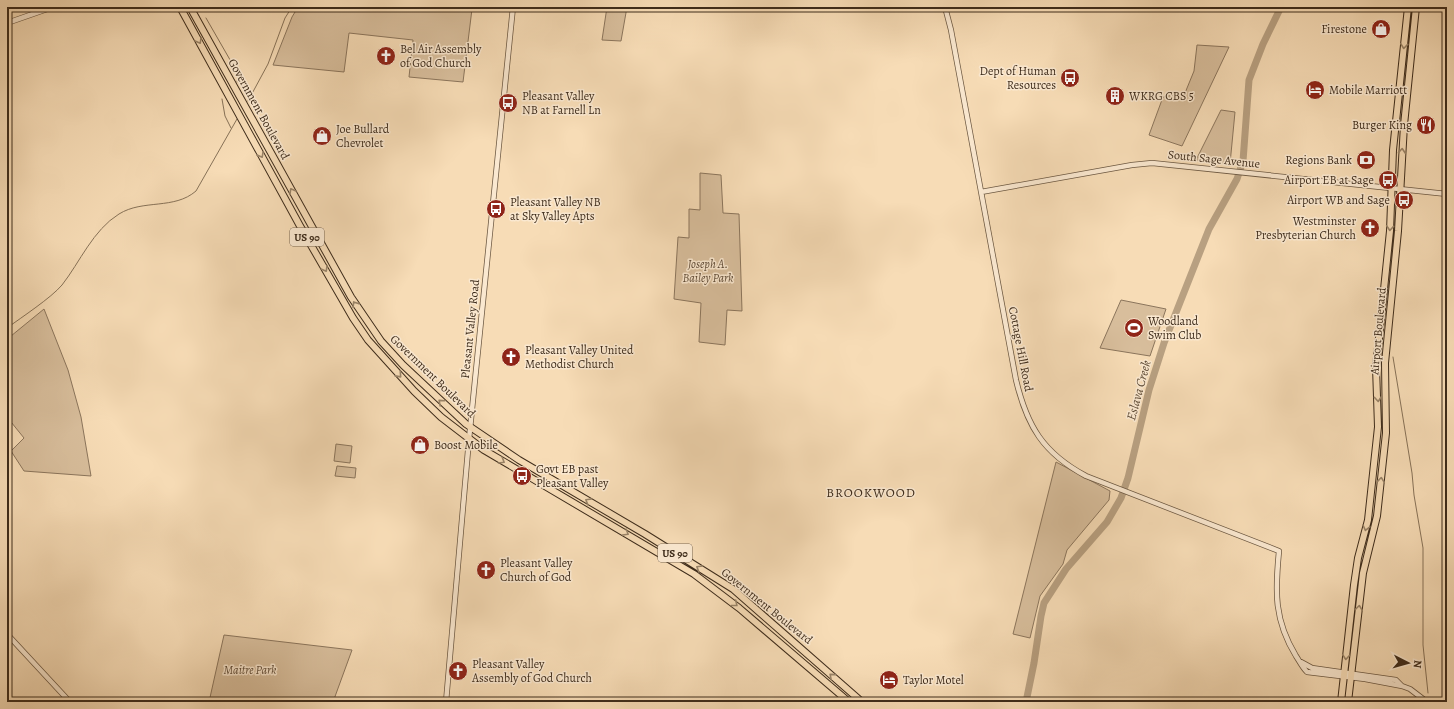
<svg xmlns="http://www.w3.org/2000/svg" width="1454" height="709" font-family="Alegreya,serif">
	<style>
		.green { fill: #d8be9c; stroke: #8b755c }
		.lines { fill: none; stroke-linecap: round; stroke-linejoin: round }
		.stream { stroke: #877258; stroke-width: 1 }
		.river { stroke: #b8a081; stroke-width: 7 }
		.minor-casing { stroke: #6c5842; stroke-width: 6 }
		.major-casing { stroke: #3e2c1b; stroke-width: 8 }
		.minor { stroke: #fae8d0; stroke-width: 4.5 }
		.major { stroke: #f7dcb6; stroke-width: 6 }
		.oneway { stroke: #9a8468 }
		.labels { text-anchor: middle; stroke-width: 3; stroke-linejoin: round; paint-order: stroke }
		.shield { fill: #fae8d0; stroke: #766451; stroke-width: 1 }
		.shield-label { font-size: 11px; font-weight: bold; fill: #3e2c1b }
		.poi-label { font-size: 12px; fill: #3e2c1b; stroke: #fae8d0; text-anchor: start }
		.street-label { font-size: 12px; fill: #3e2c1b; stroke: #fae8d0 }
		.park-label { font-size: 12px; font-style: italic; fill: #5d4935; stroke: #fae8d0 }
		.water-label { font-size: 13px; font-style: italic; fill: #5c4934; stroke: #fae8d0 }
		.neighbourhood-label { font-size: 13px; letter-spacing: 1px; fill: #3e2c1b; stroke: #fae8d0 }
	</style>
	<rect width="100%" height="100%" fill="#f7dcb6"/>
	<filter id="stains"><feTurbulence type="fractalNoise" baseFrequency=".005" numOctaves="4"/><feColorMatrix values="0 0 0 0 .2 0 0 0 0 .09 0 0 0 0 .02 0 0 0 .5 -.17"/></filter>
	<radialGradient id="worn" r=".72"><stop offset=".6" stop-color="#630" stop-opacity="0"/><stop offset="1" stop-color="#630" stop-opacity=".3"/></radialGradient>
	<path class="green" d="M298,7H443L472,9L463,82L409,77L413,40L349,33L344,72L273,65L292,17Z
		M607,7H627L621,41L602,40Z
		M1197,45L1229,47L1182,146L1149,135L1163,97L1185,93L1194,71Z
		M1221,110L1235,112L1230,164L1196,160Z
		M700,173L721,175L723,213L739,214L742,311L727,310L725,345L699,342L701,303L674,299L678,237L689,238V209L700,210Z
		M1121,300L1166,309L1150,356L1100,348Z
		M44,309L68,370L81,417L91,476L24,471L11,451L24,438L7,417V343L11,336Z
		M336,444L352,446L350,463L334,461Z
		M1056,462L1110,491L1109,500L1067,550L1063,564L1040,596L1030,638L1013,634Z
		M337,466L356,468L355,478L335,476Z
		M224,635L352,650L333,702H209Z"/>
	<g class="lines">
		<path class="stream" d="M206,18L233,65
			M237,82L238,78
			M222,99L225,116L231,128
			M248,101L268,64L285,18L292,7
			M7,328C22,317 51,298 62,285C80,262 93,230 119,214C143,199 174,210 196,191L237,119
			M1393,357L1412,473L1414,495L1423,548V645L1428,693"/>
		<path class="river" d="M1026,702L1034,663L1041,616L1044,603L1066,569L1107,522L1121,498L1128,478L1149,390L1164,343L1209,229L1237,179L1243,161L1249,80L1263,44L1281,7"/>
		<g class="minor-casing">
			<path id="minor" d="M945,7L951,30L1016,380C1027,426 1043,453 1086,476L1279,551C1275,592 1274,620 1296,656C1300,662 1302,667 1307,672L1365,679L1402,686L1410,689L1427,702
				M7,23L53,7
				M981,192L1132,165L1152,163L1447,194
				M7,634L70,702
				M1301,662L1312,668L1396,680L1402,686
				M446,702L469,439L513,7"/>
		</g>
		<g class="major-casing">
			<path id="major" d="M180,7L300,226L353,318L368,340L414,391L441,417L484,450L694,574L739,608L849,702
				M190,7L351,297L381,341L403,365L466,424L519,460L645,534L733,589L862,702
				M1341,702L1354,585L1358,558L1368,520L1378,427L1376,367L1390,231L1393,150L1408,7
				M1348,702L1363,573L1377,516L1386,433L1385,363L1398,231L1404,125L1416,7"/>
		</g>
		<use href="#minor" class="minor"/>
		<use href="#major" class="major"/>
	</g>
	<defs><path id="oneway-chevron" d="M-2-3.5L2.5 0L-2 3.5" fill="none" stroke-width="1.6" stroke-linecap="round" stroke-linejoin="round"/></defs>
	<g class="oneway">
		<use href="#oneway-chevron" transform="translate(199 41) rotate(61)"/>
		<use href="#oneway-chevron" transform="translate(1404 46) rotate(96)"/>
		<use href="#oneway-chevron" transform="translate(1402 151) rotate(-86)"/>
		<use href="#oneway-chevron" transform="translate(261 155) rotate(61)"/>
		<use href="#oneway-chevron" transform="translate(292 191) rotate(-119)"/>
		<use href="#oneway-chevron" transform="translate(1390 228) rotate(94)"/>
		<use href="#oneway-chevron" transform="translate(325 269) rotate(60)"/>
		<use href="#oneway-chevron" transform="translate(355 304) rotate(-122)"/>
		<use href="#oneway-chevron" transform="translate(399 375) rotate(48)"/>
		<use href="#oneway-chevron" transform="translate(1378 399) rotate(85)"/>
		<use href="#oneway-chevron" transform="translate(441 402) rotate(-138)"/>
		<use href="#oneway-chevron" transform="translate(502 461) rotate(31)"/>
		<use href="#oneway-chevron" transform="translate(1381 480) rotate(-84)"/>
		<use href="#oneway-chevron" transform="translate(588 501) rotate(-150)"/>
		<use href="#oneway-chevron" transform="translate(1366 528) rotate(104)"/>
		<use href="#oneway-chevron" transform="translate(626 533) rotate(31)"/>
		<use href="#oneway-chevron" transform="translate(699 568) rotate(-149)"/>
		<use href="#oneway-chevron" transform="translate(735 604) rotate(39)"/>
		<use href="#oneway-chevron" transform="translate(1359 608) rotate(-83)"/>
		<use href="#oneway-chevron" transform="translate(1346 657) rotate(95)"/>
		<use href="#oneway-chevron" transform="translate(832 676) rotate(-139)"/>
	</g>
	<defs>
		<g id="shop-disc" transform="scale(1)"><circle r="9.5" fill="#8f2418" stroke="#fae8d0"/><path d="M-5-2.5h2.3a2.7 3.5 0 0 1 5.4 0H5L5.5 6h-11ZM-1.5-2.5h3a1.5 2.3 0 0 0-3 0Z" fill="#fff"/></g>
		<g id="church-disc" transform="scale(1)"><circle r="9.5" fill="#8f2418" stroke="#fae8d0"/><path d="M-1.2-6h2.4v3.5h3.3v2.4h-3.3V6h-2.4V-.1h-3.3v-2.4h3.3Z" fill="#fff"/></g>
		<g id="bus-disc" transform="scale(1)"><circle r="9.5" fill="#8f2418" stroke="#fae8d0"/><path d="M-5-6H5V4H4V6H2V4H-2V6H-4V4H-5ZM-3.5-4V0h7V-4ZM-3.5 1.2v1.5H-2V1.2ZM2 1.2v1.5H3.5V1.2Z" fill="#fff"/></g>
		<g id="hotel-disc" transform="scale(1)"><circle r="9.5" fill="#8f2418" stroke="#fae8d0"/><path d="M-6-4.5h1.5V1H6V5H4.5V3h-9V5H-6ZM-4 0a1.8 1.8 0 1 1 3.6 0ZM.5 0V-2.5h3Q6-2.5 6 0Z" fill="#fff"/></g>
		<g id="building-disc" transform="scale(1)"><circle r="9.5" fill="#8f2418" stroke="#fae8d0"/><path d="M-4-6H4V6H1V3H-1V6H-4ZM-2.5-4.3h1.7v1.8h-1.7ZM.8-4.3h1.7v1.8H.8ZM-2.5-1h1.7V.8h-1.7ZM.8-1h1.7V.8H.8Z" fill="#fff"/></g>
		<g id="restaurant-disc" transform="scale(1)"><circle r="9.5" fill="#8f2418" stroke="#fae8d0"/><path d="M-5-6h1v4h1v-4h1v4h1v-4h1v5L-1.5 .5V6h-2V.5L-5-1ZM5-6V6H3V1.5H1.5Q1.5-4 5-6Z" fill="#fff"/></g>
		<g id="bank-disc" transform="scale(1)"><circle r="9.5" fill="#8f2418" stroke="#fae8d0"/><path d="M-6-4H6V4H-6ZM0-2.3a2.3 2.3 0 1 0 0 4.6a2.3 2.3 0 1 0 0-4.6Z" fill="#fff"/></g>
		<g id="stadium-disc" transform="scale(1)"><circle r="9.5" fill="#8f2418" stroke="#fae8d0"/><path d="M0-5a6.5 5 0 1 0 0 10a6.5 5 0 1 0 0-10ZM-3.5-1.8h7v3.6h-7Z" fill="#fff"/></g>
	</defs>
	<g fill-rule="evenodd">
		<use href="#shop-disc" x="1381" y="29"/>
		<use href="#church-disc" x="386" y="56"/>
		<use href="#bus-disc" x="1070" y="78"/>
		<use href="#hotel-disc" x="1315" y="90"/>
		<use href="#building-disc" x="1115" y="96"/>
		<use href="#bus-disc" x="508" y="103"/>
		<use href="#restaurant-disc" x="1426" y="125"/>
		<use href="#shop-disc" x="322" y="136"/>
		<use href="#bank-disc" x="1366" y="160"/>
		<use href="#bus-disc" x="1388" y="180"/>
		<use href="#bus-disc" x="1404" y="200"/>
		<use href="#bus-disc" x="496" y="209"/>
		<use href="#church-disc" x="1370" y="228"/>
		<use href="#stadium-disc" x="1134" y="328"/>
		<use href="#church-disc" x="511" y="357"/>
		<use href="#shop-disc" x="420" y="445"/>
		<use href="#bus-disc" x="522" y="476"/>
		<use href="#church-disc" x="486" y="570"/>
		<use href="#church-disc" x="458" y="671"/>
		<use href="#hotel-disc" x="889" y="680"/>
	</g>
	<g class="labels">
		<g class="shield">
			<rect x="290" y="228" width="34" height="18" rx="3"/>
			<rect x="658" y="544" width="34" height="18" rx="3"/>
		</g>
		<g class="shield-label">
			<text x="307" y="241">US 90</text>
			<text x="675" y="557">US 90</text>
		</g>
		<g class="poi-label">
			<text x="1367" y="33" text-anchor="end">Firestone</text>
			<text x="400" y="53">Bel Air Assembly<tspan x="400" dy="14">of God Church</tspan></text>
			<text x="1056" y="75" text-anchor="end">Dept of Human<tspan x="1056" dy="14">Resources</tspan></text>
			<text x="1329" y="94">Mobile Marriott</text>
			<text x="522" y="100">Pleasant Valley<tspan x="522" dy="14">NB at Farnell Ln</tspan></text>
			<text x="1129" y="100">WKRG CBS 5</text>
			<text x="1412" y="129" text-anchor="end">Burger King</text>
			<text x="336" y="133">Joe Bullard<tspan x="336" dy="14">Chevrolet</tspan></text>
			<text x="1352" y="164" text-anchor="end">Regions Bank</text>
			<text x="1374" y="184" text-anchor="end">Airport EB at Sage</text>
			<text x="1390" y="204" text-anchor="end">Airport WB and Sage</text>
			<text x="510" y="206">Pleasant Valley NB<tspan x="510" dy="14">at Sky Valley Apts</tspan></text>
			<text x="1356" y="225" text-anchor="end">Westminster<tspan x="1356" dy="14">Presbyterian Church</tspan></text>
			<text x="1148" y="325">Woodland<tspan x="1148" dy="14">Swim Club</tspan></text>
			<text x="525" y="354">Pleasant Valley United<tspan x="525" dy="14">Methodist Church</tspan></text>
			<text x="434" y="449">Boost Mobile</text>
			<text x="536" y="473">Govt EB past<tspan x="536" dy="14">Pleasant Valley</tspan></text>
			<text x="500" y="567">Pleasant Valley<tspan x="500" dy="14">Church of God</tspan></text>
			<text x="472" y="668">Pleasant Valley<tspan x="472" dy="14">Assembly of God Church</tspan></text>
			<text x="903" y="684">Taylor Motel</text>
		</g>
		<g class="street-label">
			<text transform="translate(259 109) rotate(61)" y="4">Government Boulevard</text>
			<text transform="translate(1214 159) rotate(6)" y="4">South Sage Avenue</text>
			<text transform="translate(470 329) rotate(-84)" y="4">Pleasant Valley Road</text>
			<text transform="translate(1378 331) rotate(-85)" y="4">Airport Boulevard</text>
			<text transform="translate(1021 349) rotate(79)" y="4">Cottage Hill Road</text>
			<text transform="translate(433 376) rotate(44)" y="4">Government Boulevard</text>
			<text transform="translate(767 606) rotate(39)" y="4">Government Boulevard</text>
		</g>
		<g class="park-label">
			<text x="708" y="268">Joseph A.<tspan x="708" dy="14">Bailey Park</tspan></text>
			<text x="250" y="674">Maitre Park</text>
		</g>
		<g class="water-label">
			<text transform="translate(1138 390) rotate(-75)" y="5">Eslava Creek</text>
		</g>
		<g class="neighbourhood-label">
			<text x="871" y="497">BROOKWOOD</text>
		</g>
	</g>
	<rect width="1454" height="709" fill="none" stroke="#f7dcb6" stroke-width="24"/>
	<rect x="8" y="8" width="1438" height="693" fill="none" stroke="#3e2c1b" stroke-width="2"/>
	<rect x="12" y="12" width="1430" height="685" fill="none" stroke="#3e2c1b"/>
	<g transform="translate(1408 663) rotate(96)" stroke="#fae8d0" stroke-width="3" paint-order="stroke">
	<path d="M0-3L7 15L0 10L-7 15Z" fill="#3e2c1b"/>
	<text y="-6" font-size="11" font-weight="bold" text-anchor="middle" fill="#3e2c1b">N</text>
	</g>
	<rect width="100%" height="100%" filter="url(#stains)"/>
	<rect width="100%" height="100%" fill="url(#worn)"/>
</svg>
